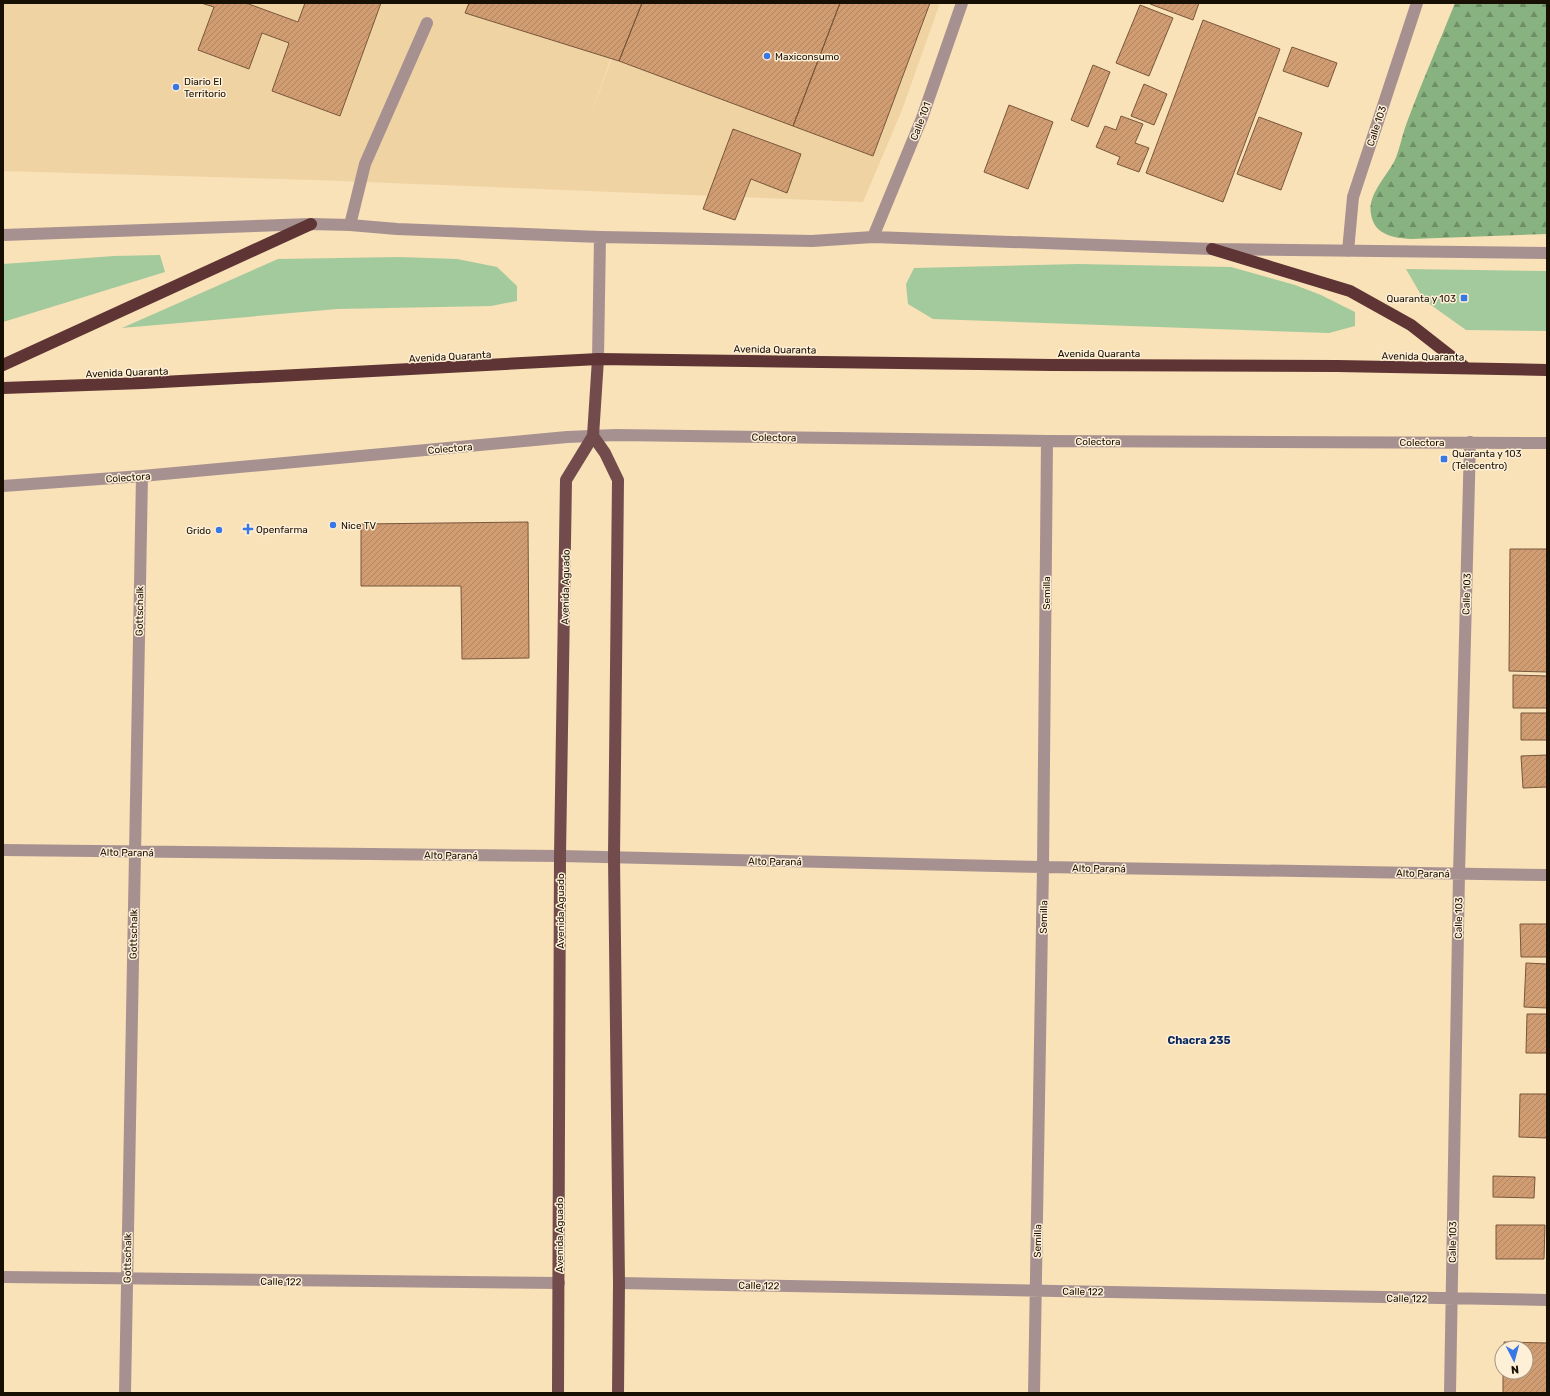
<svg xmlns="http://www.w3.org/2000/svg" width="1550" height="1396" font-family="Rubik,sans-serif">
	<style>
		.built { fill: #f0d3a3 }
		.grass { fill: #a3ca9c }
		.forest { fill: url(#forest-firs) }
		.building { fill: url(#building-hatch); stroke: #78573b }
		.lines { fill: none; stroke-linecap: round; stroke-linejoin: round }
		.minor { stroke: #a79190; stroke-width: 12 }
		.major { stroke: #724c4c; stroke-width: 12 }
		.highway { stroke: #5e3434; stroke-width: 12 }
		.poi-dot { fill: #3878e6; stroke: #feefd7; stroke-width: 1.5 }
		.labels { text-anchor: middle; stroke-width: 3; stroke-linejoin: round; paint-order: stroke }
		.poi-label { font-size: 10px; fill: #180f03; stroke: #feefd7; text-anchor: start }
		.street-label { font-size: 10px; fill: #180f03; stroke: #feefd7 }
		.neighbourhood-label { font-size: 11px; font-weight: bold; fill: #0b295e; stroke: #feefd7 }
	</style>
	<defs>
		<pattern id="forest-firs" width="22" height="20" patternUnits="userSpaceOnUse"><rect width="22" height="20" fill="#88b27f"/><path d="M5 1l3.5 6h-7zM16 11l3.5 6h-7z" fill="#6e8f66"/></pattern>
		<pattern id="building-hatch" width="6" height="6" patternUnits="userSpaceOnUse"><rect width="6" height="6" fill="#d09c71"/><path d="M-1 1l2-2M0 6l6-6M5 7l2-2" fill="none" stroke="#b28560"/></pattern>
	</defs>
	<rect width="100%" height="100%" fill="#f9e1b8"/>
	<path class="built" d="M3,3H630L588,123L632,3H940L902,110L863,202L315,180L3,171Z"/>
	<path class="grass" d="M160,255L165,272L3,322V264L114,256Z
		M399,257L457,259L497,267L517,286V301L491,306L337,309L122,328L278,259Z
		M1078,264L1231,267L1295,285L1321,295L1355,312V326L1329,333L933,319L908,304L906,284L914,268Z
		M1406,269L1547,271V331L1466,330L1424,300Z"/>
	<path class="forest" d="M1455,3H1547V234L1411,239C1394,238 1374,235 1371,214C1367,195 1387,176 1395,160C1400,148 1402,136 1406,125C1421,84 1439,43 1455,3Z"/>
	<path class="building" d="M201,3H246L298,22L305,3H381L340,116L272,91L289,43L262,33L249,69L198,50L214,7Z
		M469,3H642L619,61L465,13Z
		M642,3H840L793,126L619,61Z
		M840,3H930L873,156L793,126Z
		M1150,3H1199L1193,20L1150,4Z
		M1140,5L1173,18L1149,76L1116,63Z
		M1203,20L1280,49L1223,202L1146,173Z
		M1292,47L1337,63L1328,87L1283,71Z
		M1093,65L1110,72L1088,127L1071,120Z
		M1144,84L1167,94L1154,125L1131,116Z
		M1009,105L1053,122L1028,189L984,172Z
		M1121,116L1143,124L1135,143L1149,148L1139,172L1117,164L1120,157L1096,147L1105,126L1116,130Z
		M1259,117L1302,133L1281,190L1237,174Z
		M733,129L801,154L787,193L751,179L735,220L703,209Z
		M528,522L529,658L462,659L461,586H361V524Z
		M1510,549H1547V672L1509,671Z
		M1513,675L1547,676V708H1513Z
		M1521,713H1547V740H1521Z
		M1547,755V787L1523,788L1521,756Z
		M1520,924H1547V957H1521Z
		M1526,963L1547,964V1008L1524,1007Z
		M1527,1014H1547V1053H1526Z
		M1520,1094H1547V1138L1519,1137Z
		M1493,1176L1535,1177L1534,1198L1493,1197Z
		M1496,1225H1545L1544,1259H1496Z
		M1504,1342L1547,1343V1393H1503V1372H1526V1348H1504Z"/>
	<g class="lines">
		<path class="minor" d="M350,225L365,164L427,23
			M3,235L311,224L350,225L397,229L600,237L812,241L873,237L1212,249L1547,253
			M873,237L922,118L962,3
			M1348,251L1353,197L1417,3
			M598,359L600,237
			M3,486L142,476L567,437L616,435L1047,441L1547,443
			M3,850L560,856L1043,867L1547,875
			M3,1277L559,1283
			M619,1283L1547,1300
			M125,1393L142,476
			M1034,1393L1043,867L1047,441
			M1450,1393L1459,874L1470,442"/>
		<path class="major" d="M593,436L605,453L618,480L614,857L619,1283L618,1393
			M558,1393L560,856L566,480L593,436L598,359"/>
		<path class="highway" d="M1212,249L1350,291L1411,325L1466,368
			M3,365L311,224
			M3,388L143,383L598,359L1053,365L1337,366L1547,370"/>
	</g>
	<g class="poi-dot">
		<circle cx="767" cy="56" r="4"/>
		<circle cx="176" cy="87" r="4"/>
		<rect x="1460" y="294" width="8" height="8" rx="2"/>
		<rect x="1440" y="455" width="8" height="8" rx="2"/>
		<circle cx="333" cy="525" r="4"/>
		<path d="M246 523h4v4h4v4h-4v4h-4v-4h-4v-4h4z"/>
		<circle cx="219" cy="530" r="4"/>
	</g>
	<g class="labels">
		<g class="poi-label">
			<text x="775" y="60">Maxiconsumo</text>
			<text x="184" y="85">Diario El<tspan x="184" dy="12">Territorio</tspan></text>
			<text x="1456" y="302" text-anchor="end">Quaranta y 103</text>
			<text x="1452" y="457">Quaranta y 103<tspan x="1452" dy="12">(Telecentro)</tspan></text>
			<text x="341" y="529">Nice TV</text>
			<text x="256" y="533">Openfarma</text>
			<text x="211" y="534" text-anchor="end">Grido</text>
		</g>
		<g class="street-label">
			<text transform="translate(920 121) rotate(-69)" y="4">Calle 101</text>
			<text transform="translate(1376 126) rotate(-72)" y="4">Calle 103</text>
			<text transform="translate(775 349) rotate(1)" y="4">Avenida Quaranta</text>
			<text x="1099" y="357">Avenida Quaranta</text>
			<text transform="translate(450 356) rotate(-3)" y="4">Avenida Quaranta</text>
			<text transform="translate(1423 356) rotate(1)" y="4">Avenida Quaranta</text>
			<text transform="translate(127 372) rotate(-2)" y="4">Avenida Quaranta</text>
			<text transform="translate(774 437) rotate(1)" y="4">Colectora</text>
			<text x="1098" y="445">Colectora</text>
			<text x="1422" y="446">Colectora</text>
			<text transform="translate(450 448) rotate(-5)" y="4">Colectora</text>
			<text transform="translate(128 477) rotate(-4)" y="4">Colectora</text>
			<text transform="translate(565 587) rotate(-89)" y="4">Avenida Aguado</text>
			<text transform="translate(1046 593) rotate(-90)" y="4">Semilla</text>
			<text transform="translate(1466 594) rotate(-88)" y="4">Calle 103</text>
			<text transform="translate(139 611) rotate(-89)" y="4">Gottschalk</text>
			<text transform="translate(127 852) rotate(1)" y="4">Alto Paraná</text>
			<text transform="translate(451 855) rotate(1)" y="4">Alto Paraná</text>
			<text transform="translate(775 861) rotate(1)" y="4">Alto Paraná</text>
			<text transform="translate(1099 868) rotate(1)" y="4">Alto Paraná</text>
			<text transform="translate(1423 873) rotate(1)" y="4">Alto Paraná</text>
			<text transform="translate(560 911) rotate(-90)" y="4">Avenida Aguado</text>
			<text transform="translate(1043 917) rotate(-89)" y="4">Semilla</text>
			<text transform="translate(1458 918) rotate(-89)" y="4">Calle 103</text>
			<text transform="translate(133 934) rotate(-89)" y="4">Gottschalk</text>
			<text transform="translate(559 1235) rotate(-90)" y="4">Avenida Aguado</text>
			<text transform="translate(1037 1241) rotate(-89)" y="4">Semilla</text>
			<text transform="translate(1452 1242) rotate(-89)" y="4">Calle 103</text>
			<text transform="translate(127 1258) rotate(-89)" y="4">Gottschalk</text>
			<text transform="translate(281 1281) rotate(1)" y="4">Calle 122</text>
			<text transform="translate(759 1285) rotate(1)" y="4">Calle 122</text>
			<text transform="translate(1083 1291) rotate(1)" y="4">Calle 122</text>
			<text transform="translate(1407 1298) rotate(1)" y="4">Calle 122</text>
		</g>
		<g class="neighbourhood-label">
			<text x="1199" y="1044">Chacra 235</text>
		</g>
	</g>
	<rect width="1550" height="1396" fill="none" stroke="#180f03" stroke-width="8"/>
	<g transform="translate(1514 1360) rotate(174)"><circle r="19" fill="#feefd7" stroke="#a29582"/>
	<path d="M0-3L7 15L0 10L-7 15Z" fill="#3878e6"/>
	<text y="-6" font-size="11" font-weight="bold" text-anchor="middle" fill="#180f03">N</text>
	</g>
</svg>
